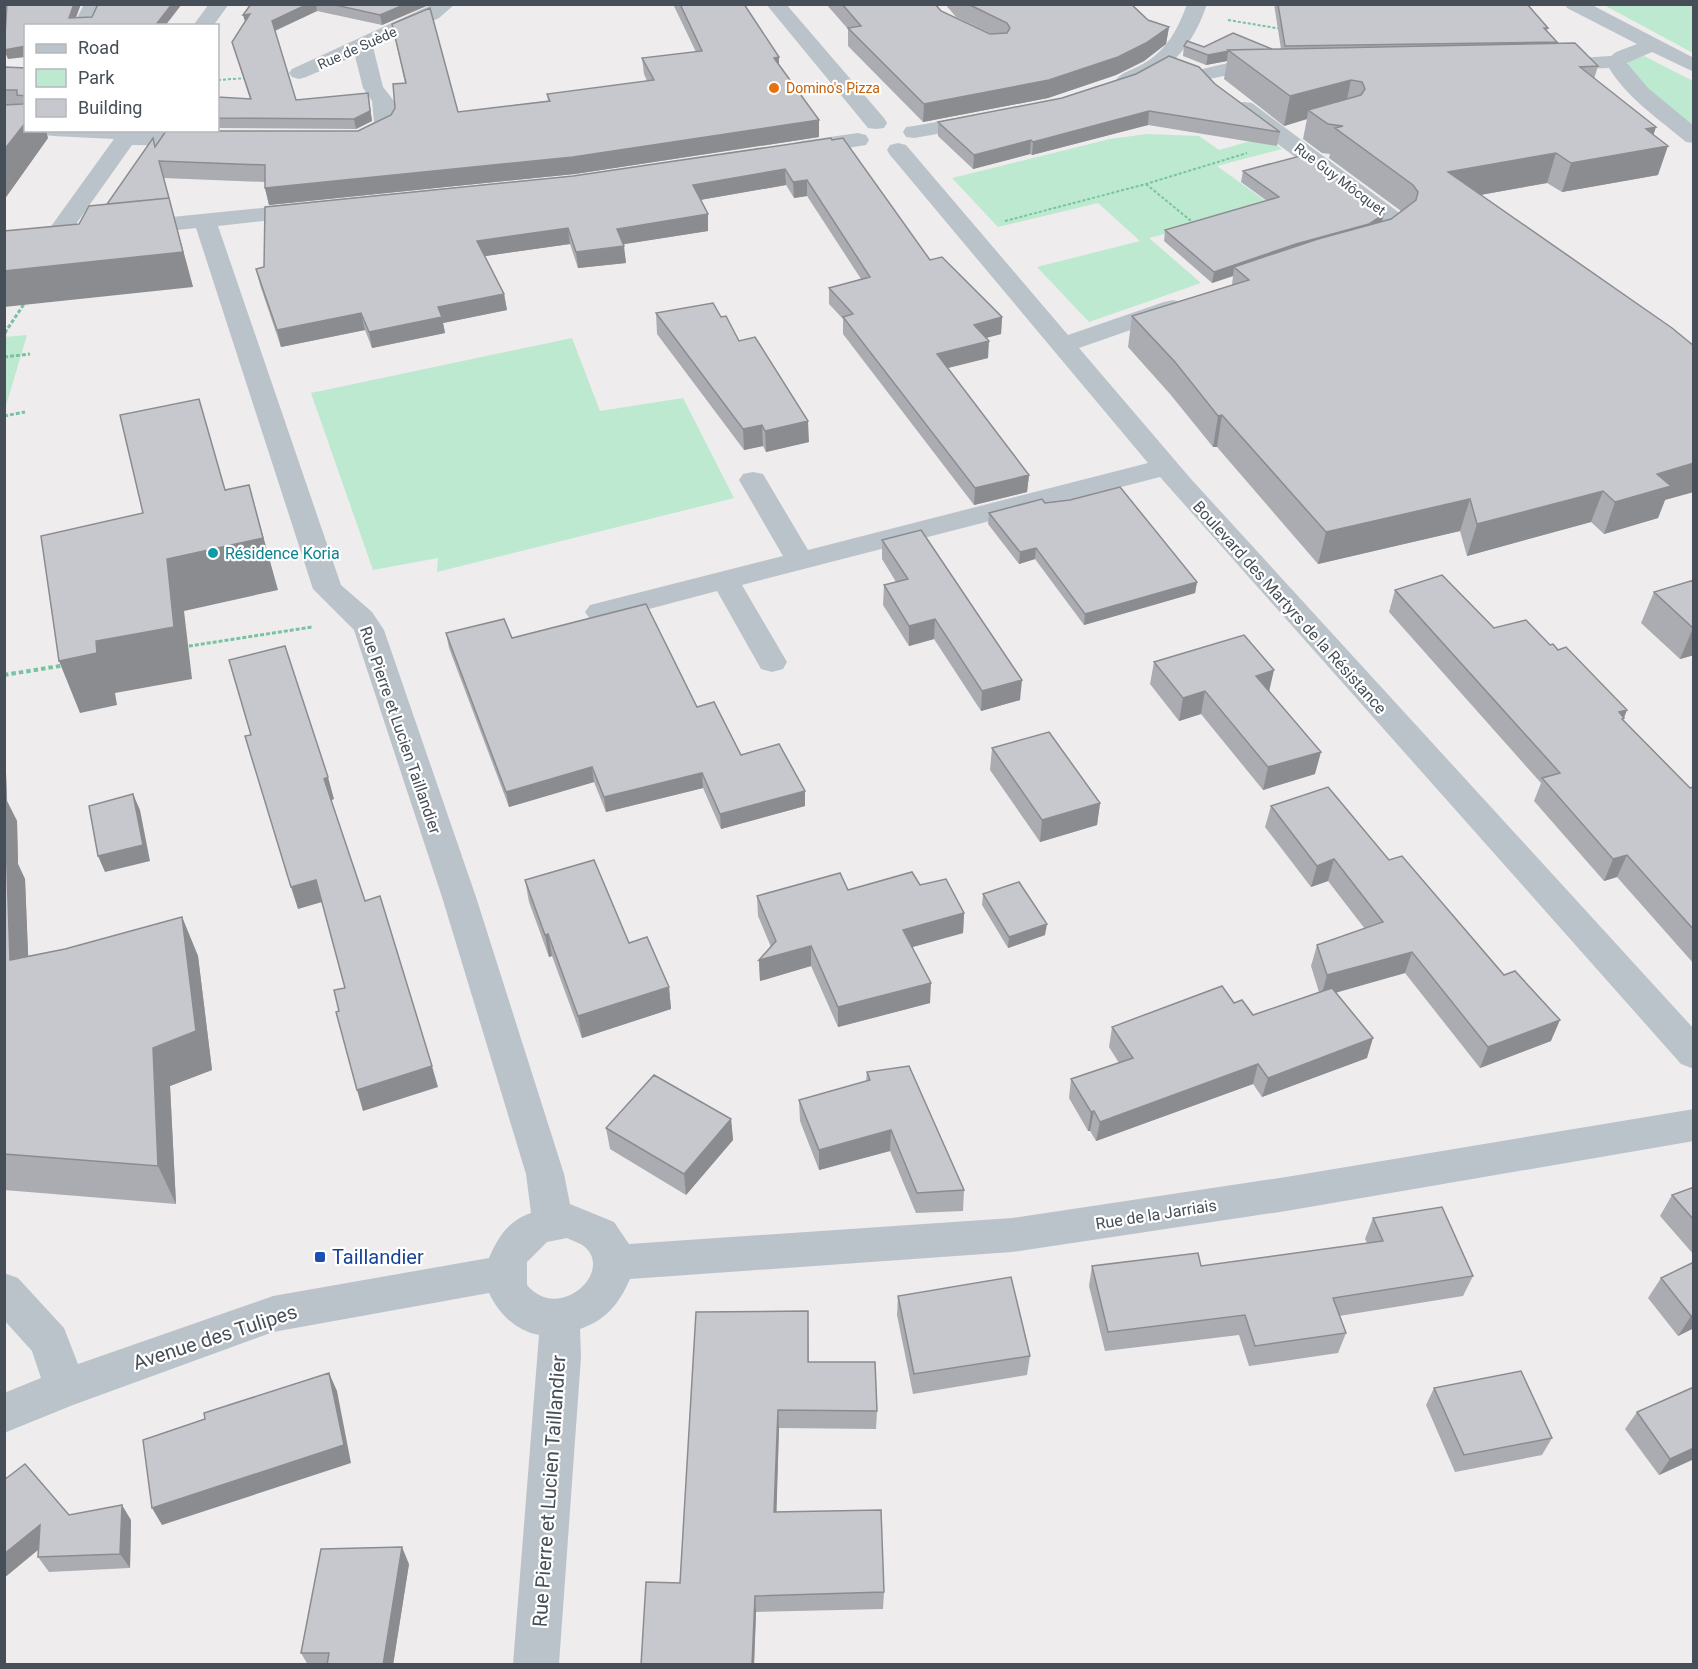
<svg xmlns="http://www.w3.org/2000/svg" width="1698" height="1669" font-family="Roboto,sans-serif">
	<style>
		.green { fill: #bde9d0 }
		.lines { fill: none; stroke-linecap: round; stroke-linejoin: round }
		.path-far2 { stroke: #79c3a2; stroke-width: 2; stroke-dasharray: 3 2; stroke-linecap: butt }
		.path-far1 { stroke: #79c3a2; stroke-width: 3; stroke-dasharray: 4 2; stroke-linecap: butt }
		.path { stroke: #79c3a2; stroke-width: 4; stroke-dasharray: 4.5 3; stroke-linecap: butt }
		.minor { fill: #bbc3ca; fill-rule: evenodd }
		.wall { fill: #abacb1 }
		.shaded-wall { fill: #8b8c90 }
		.building { fill: #c7c8ce; stroke: #8b8c90; stroke-width: 1.5 }
		.food-dot { fill: #e8710a; stroke: #fff; stroke-width: 2 }
		.culture-dot { fill: #0f9aa8; stroke: #fff; stroke-width: 2 }
		.transit-dot { fill: #1a4fb4; stroke: #fff; stroke-width: 2 }
		.labels { text-anchor: middle; stroke-width: 4.5; stroke-linejoin: round; paint-order: stroke }
		.far-street-label { font-size: 14px; fill: #464e57; stroke: #fff }
		.far-food-label { font-size: 14px; fill: #c56008; stroke: #fff; text-anchor: start }
		.culture-label { font-size: 16px; fill: #0d838f; stroke: #fff; text-anchor: start }
		.street-label { font-size: 16px; fill: #464e57; stroke: #fff }
		.near-transit-label { font-size: 20px; fill: #164399; stroke: #fff; text-anchor: start }
		.near-street-label { font-size: 20px; fill: #464e57; stroke: #fff }
	</style>
	<rect width="100%" height="100%" fill="#eeecec"/>
	<path class="green" d="M1604,5H1693V53Z
		M1644,56L1693,81V129L1631,76L1627,65L1631,59Z
		M1147,134L1199,136L1219,150L1265,137L1282,149L1217,166L1326,245L1232,217L1149,238L1201,283L1089,322L1037,267L1140,241L1098,203L998,227L952,178L1110,139Z
		M27,335L5,409V337Z
		M572,338L600,411L683,398L734,498L437,572L438,558L373,570L311,393Z"/>
	<g class="lines">
		<path class="path-far2" d="M1228,20L1282,29
			M218,80L247,78
			M1146,184L1196,225
			M1005,221L1146,184L1247,153"/>
		<path class="path-far1" d="M4,339L6,331L24,304
			M4,357L30,354
			M4,416L25,412
			M183,647L312,627"/>
		<path class="path" d="M4,675L66,665"/>
		<path class="minor" d="M84,4H104L93,26H73Z
			M209,4H229L213,26H197L195,23Z
			M433,4H455L439,18L373,47L383,87L394,101L396,125L393,130L369,143L349,146L341,144L338,139L341,134L356,132L374,122L372,101L363,88L355,56L306,77L299,79L292,77L289,73L292,69Z
			M766,4H786L884,118L887,123L884,128L876,129L868,128Z
			M1187,4H1207C1196,37 1178,64 1146,79C1136,83 1129,87 1119,84L1116,80C1121,72 1135,69 1143,64C1167,50 1178,29 1187,4Z
			M1565,4H1590L1694,58V72L1652,52L1627,63L1648,88L1694,126V143L1686,142C1659,119 1628,99 1609,68L1551,70L1544,68L1541,64L1544,60L1611,56L1616,52L1637,44L1567,8Z
			M1228,63L1278,65L1281,69L1278,73C1263,77 1246,74 1231,75C1219,76 1209,81 1198,78L1195,74L1198,70Z
			M1244,102L1252,103L1405,217L1409,222C1406,241 1376,254 1359,250L1355,245C1361,236 1377,232 1385,224L1236,113L1233,108L1236,103Z
			M981,114L989,115L992,120L989,125L914,138L906,137L903,132L906,127L914,126Z
			M43,130L205,132L213,134L216,139L213,144L205,146L132,145L64,241L56,243L48,241L44,236L114,139L53,136L45,135Z
			M858,133L866,135L869,140L866,145L802,155L794,153L791,148L794,143L802,141Z
			M898,143L906,145L1068,335L1164,302L1173,300L1182,302L1185,307L1182,312L1079,348L1191,479L1694,1029V1069L1681,1064L1160,477L742,585L787,662L783,669L772,672L761,669L717,591L600,622L590,619L585,612L590,605L783,556L739,480L743,474L753,472L763,474L808,550L1148,463L890,155L887,150L890,145Z
			M310,203L318,205L321,210L318,215L218,226L341,585L372,612L384,630L476,897L564,1174L570,1204L614,1222L629,1244L1012,1218L1286,1177L1694,1109V1141L1286,1211L1012,1252L630,1279C619,1304 606,1320 580,1329L581,1357L559,1664H513L539,1335C516,1331 499,1314 489,1293L273,1332L73,1405L4,1433V1393L41,1378L32,1351L4,1320V1273L18,1278L64,1328L78,1364L273,1296L489,1258C498,1237 508,1221 531,1213L526,1174L442,897L354,630L313,589L196,228L132,235L124,233L120,228L124,223L132,221ZM567,1238C573,1241 583,1244 587,1249C611,1275 558,1322 527,1285V1262L547,1242Z"/>
	</g>
	<path class="wall" d="M251,4H431L382,25L317,11L275,31L296,100L368,93L372,121L356,129L218,128V97L250,99L232,42L245,22Z
		M673,4H744L779,57V65L819,137L575,174L269,205L265,188V182L163,178L193,287L79,224L108,205L155,147L358,131L391,115L395,108L405,83L392,24L458,112L548,101L547,94L647,81L644,74L642,58L696,52Z
		M826,4H935L941,11L990,34H992L956,17L945,4H1131L1148,20L1169,27L1166,44L1144,61L1116,75L1048,98L923,122L848,46V29Z
		M1274,4H1527L1548,28L1547,31L1557,42L1556,43L1598,66L1594,79L1654,135L1658,175L1562,192L1547,183L1480,195L1665,500L1658,518L1604,534L1591,522L1467,556L1460,531L1318,564L1217,447H1213L1170,394L1128,347L1132,316L1232,285L1233,276L1212,283L1164,241L1165,230L1267,201L1241,182L1243,171L1384,214L1382,221L1391,219L1401,211L1329,158L1330,154L1322,153L1303,139L1307,119L1284,126L1224,79L1227,61L1206,65L1183,56L1184,46L1281,49Z
		M4,67L26,68V130L48,138L4,200Z
		M1215,84L1280,132L1277,146L1148,125L1032,155L1030,154L973,169L938,136V122Z
		M831,138L930,260L1002,317L1001,334L986,338L988,358L947,368L1029,475L1027,492L974,505L843,334V319L829,304V288L861,279L807,196L794,198L786,185L700,200L708,231L623,244L626,263L578,268L570,244L485,256L504,294L507,310L443,323L445,333L372,348L365,330L281,347L260,285L256,269L264,267L573,176Z
		M656,313L721,317L739,341L809,442L766,452L763,446L744,450L657,334Z
		M1070,500L1197,582L1195,593L1084,625L1035,559L1019,564L988,524L989,513L1045,503Z
		M882,540L1020,700L981,711L934,639L909,646L883,605L884,585L896,582L882,559Z
		M1694,580V655L1680,659L1641,623L1654,592Z
		M1395,590L1494,628L1550,645L1624,718L1623,720L1690,788L1694,787V964L1617,877L1604,881L1534,801L1541,783L1389,612Z
		M446,633L512,638L697,707L741,755L805,791V806L721,829L703,788L606,812L594,782L509,807L449,648Z
		M1154,662L1270,692L1315,774L1263,790L1201,714L1179,721L1150,684Z
		M4,717L7,801L17,821L18,864L25,879L28,956L65,949L182,917L198,956L212,1070L170,1086L176,1204L4,1190Z
		M992,748L1100,803L1097,825L1040,842L990,770Z
		M1271,806L1389,860L1551,1041L1480,1068L1405,973L1336,992L1367,1058L1262,1097L1253,1084L1096,1141L1090,1131H1088L1069,1098L1071,1079L1119,1063L1109,1047L1112,1027L1234,1003L1253,1015L1319,992L1311,966L1317,945L1365,929L1328,881L1311,887L1265,827Z
		M525,880L629,943L669,987L671,1009L582,1038L552,956L549,957L529,902Z
		M920,885L964,913L963,933L912,947L930,1003L838,1027L811,966L760,981L759,960L771,947L758,916L757,896Z
		M983,894L1045,935L1008,948L982,905Z
		M867,1072L964,1190L963,1211L916,1213L890,1151L819,1170L800,1121L799,1100L866,1081Z
		M731,1119L733,1140L686,1195L610,1149L606,1128Z
		M1694,1187V1255L1660,1216L1672,1195Z
		M1373,1218L1473,1276L1463,1296L1339,1316L1346,1333L1338,1353L1249,1366L1239,1335L1105,1351L1089,1286L1092,1266H1201L1367,1243L1365,1239Z
		M1694,1262V1328L1678,1336L1648,1298L1661,1278Z
		M898,1296L1030,1356L1027,1375L913,1394L897,1315Z
		M808,1311L809,1362L877,1411L876,1429L779,1428L776,1512L884,1592L883,1609L756,1612L754,1665H641Z
		M1694,1387V1459L1659,1475L1625,1429L1637,1412Z
		M1434,1388L1552,1438L1542,1455L1455,1472L1426,1405Z
		M4,1480L69,1515L131,1520L130,1568L49,1572L38,1557V1550L4,1578Z
		M409,1564L393,1665H308L301,1653Z"/>
	<path class="shaded-wall" d="M74,4H81L73,26L69,18Z
		M172,4H182L165,26H155Z
		M308,4H316L317,11L274,31L272,21Z
		M406,4H431L382,25L380,15Z
		M250,14L246,25L243,15Z
		M1169,27L1166,44L1144,61L1116,75L1048,98L923,122L924,104Z
		M26,46V57L8,59L4,50Z
		M1228,51L1227,61L1206,65L1208,55Z
		M779,57V73L774,58Z
		M1351,80L1345,109L1308,110L1307,119L1284,126L1290,96Z
		M368,93L372,121L356,129L354,119Z
		M1149,111L1148,125L1032,155L1033,142Z
		M819,120V137L575,174L269,205L265,188Z
		M26,122V130H46L48,138L4,200V150Z
		M1656,127L1649,149L1668,146L1658,175L1562,192L1571,163L1646,129Z
		M1031,140L1030,154L973,169L974,155Z
		M1556,153L1547,183L1441,202L1448,172Z
		M159,161L193,287L4,307V271L173,215Z
		M785,169L786,185L694,201L693,185Z
		M807,180V196L794,198L793,182Z
		M708,214V231L619,245L617,229Z
		M1384,214L1381,225L1234,267L1233,276L1212,283L1214,272Z
		M568,228L570,244L479,257L477,241Z
		M624,246L626,263L578,268L576,252Z
		M504,294L507,310L443,323L445,333L372,348L369,332L438,307Z
		M361,313L365,330L281,347L277,330Z
		M1002,317L1001,334L974,341V325Z
		M989,341L988,358L936,371L937,354Z
		M1222,415L1217,447H1213L1218,416Z
		M808,421L809,442L766,452L765,431Z
		M762,425L763,446L744,450L743,429Z
		M1694,463V492L1665,500L1658,518L1604,534L1615,502L1657,474Z
		M1029,475L1027,492L974,505L975,488Z
		M249,485L278,590L184,611L192,679L115,693L117,705L80,713L59,661L96,641L167,559Z
		M1603,491L1591,522L1467,556L1477,524Z
		M1470,499L1460,531L1318,564L1326,532Z
		M1036,548L1035,559L1019,564L1020,552Z
		M1197,582L1195,593L1084,625L1085,614Z
		M935,619L934,639L909,646V626Z
		M1693,628L1694,655L1680,659Z
		M1274,670L1269,692L1256,676Z
		M1022,680L1020,700L981,711L982,691Z
		M1205,691L1201,714L1179,721L1183,698Z
		M1627,710L1624,718L1615,740L1619,712Z
		M4,717L7,801L17,821L18,864L25,879L30,999L10,960L4,852Z
		M1321,752L1315,774L1263,790L1268,767Z
		M592,767L594,782L509,807L506,792Z
		M702,773L703,788L606,812L604,797Z
		M328,777L334,799L330,801L324,779Z
		M805,791V806L721,829L720,814Z
		M133,794L140,810L150,861L105,872L98,856Z
		M1100,803L1097,825L1040,842L1042,820Z
		M1627,855L1617,877L1604,881L1613,859Z
		M1334,859L1328,881L1311,887L1317,866Z
		M316,880L322,902L298,909L291,887Z
		M964,913L963,933L902,950L903,930Z
		M182,917L198,956L212,1070L170,1086L176,1204L158,1166L153,1048Z
		M1047,924L1045,935L1008,948L1009,937Z
		M548,934L552,956L549,957L545,935Z
		M811,946V966L760,981L759,960Z
		M1412,952L1405,973L1321,997L1327,975Z
		M931,983L930,1003L838,1027V1007Z
		M669,987L671,1009L582,1038L578,1016Z
		M1560,1020L1551,1041L1480,1068L1488,1047Z
		M1373,1038L1367,1058L1262,1097L1268,1078Z
		M1258,1064L1253,1084L1096,1141L1100,1122Z
		M432,1066L438,1087L363,1111L357,1090Z
		M1094,1111L1090,1131H1088L1091,1112Z
		M731,1119L733,1140L686,1195L684,1174Z
		M891,1130L890,1151L819,1170V1150Z
		M1694,1315V1328L1678,1336L1691,1316Z
		M329,1373L337,1391L351,1463L162,1525L152,1508Z
		M778,1410L779,1428L776,1529L774,1512Z
		M1694,1448V1459L1659,1475L1670,1459Z
		M122,1505L131,1520L130,1568L120,1554Z
		M40,1525L51,1539L4,1578V1554Z
		M402,1547L409,1564L393,1665H383Z
		M755,1596L756,1612L754,1665H752Z"/>
	<path class="building" d="M7,4H74L69,18L92,17L98,4H172L155,26H26V46L4,50Z
		M251,4H308L272,21L296,100L368,93L370,111L354,119L218,118V97L251,99L232,42L250,14L243,15Z
		M331,4H406L380,15Z
		M680,4H744L779,57L774,58L819,120L573,157L265,188V165L159,161L169,198L107,204L153,138L155,147L166,131H358L391,115L395,108L393,84L406,83L392,24L430,8L458,112L550,101L547,94L654,80L642,58L702,51Z
		M842,4H935L941,11L990,34L1007,33L1010,28L1007,23L968,4H1131L1148,20L1169,27L1146,43L1118,57L1049,80L924,104L848,28L861,26Z
		M1278,4H1527L1548,28H1544L1557,42L1285,46Z
		M1233,33L1272,49L1228,50L1229,51L1208,55L1184,46L1187,41L1204,47Z
		M1575,43L1598,66L1580,67L1656,127L1646,129L1668,146L1571,163L1556,153L1448,172L1672,328L1694,346V463L1657,474L1671,486L1615,502L1603,491L1477,524L1470,499L1326,532L1222,415L1218,416L1175,362L1132,316L1249,280L1234,267L1318,239L1391,219L1416,200L1418,192L1413,185L1335,128L1343,126L1328,124L1308,110L1361,95L1365,89L1362,82L1351,80L1290,96L1228,50Z
		M1169,56L1199,67L1215,84L1280,132L1149,111L1033,142L1031,140L974,155L938,122L1062,98L1136,74Z
		M4,67L26,68V96L17,95V90H4Z
		M26,100V122L4,150V105L23,104Z
		M831,138L832,140L843,138L930,260L942,257L1002,317L974,325L989,341L937,354L1029,475L975,488L843,317L853,314L829,288L870,277L807,180L793,182L785,169L693,185L708,214L617,229L624,246L576,252L568,228L477,241L504,294L438,307L442,317L369,332L361,313L277,330L256,269L264,267L265,207L573,176Z
		M1304,155L1384,214L1369,224L1296,244L1214,272L1165,230L1279,197L1243,171Z
		M169,198L183,252L4,271V231L79,224L89,206Z
		M713,303L721,317L726,316L739,341L755,337L808,421L765,431L762,425L743,429L656,313Z
		M199,399L225,490L249,485L263,538L167,559L174,627L96,641L97,653L59,661L41,536L143,513L120,415Z
		M1120,487L1197,582L1085,614L1036,548L1020,552L989,513L1042,499L1045,503L1070,500Z
		M921,530L1022,680L982,691L935,619L909,626L884,585L908,579L882,540Z
		M1442,575L1494,628L1526,620L1550,645L1553,644L1558,650L1566,647L1627,710L1619,712L1624,718L1622,719L1690,788L1694,787V930L1627,855L1613,859L1542,778L1560,773L1395,590Z
		M1694,580V628H1693L1654,592Z
		M646,604L697,707L714,702L741,755L779,744L805,791L720,814L702,773L604,797L592,767L506,792L446,633L504,619L512,638Z
		M1244,635L1274,670L1256,676L1321,752L1268,767L1205,691L1183,698L1154,662Z
		M285,646L328,777L324,779L365,901L380,896L432,1066L357,1090L336,1012L339,1011L334,990L345,988L316,880L291,887L245,736L251,735L229,660Z
		M1049,732L1100,803L1042,820L992,748Z
		M1328,787L1389,860L1402,856L1504,975L1515,971L1560,1020L1488,1047L1412,952L1327,975L1317,945L1383,922L1334,859L1317,866L1271,806Z
		M133,794L143,845L98,856L89,806Z
		M4,839H6L10,960L65,949L182,917L196,1031L153,1048L158,1166L4,1154Z
		M594,860L629,943L647,937L669,987L578,1016L548,934L545,935L525,880Z
		M912,872L920,885L946,879L964,913L903,930L931,983L838,1007L811,946L759,960L776,941L757,896L840,873L848,890Z
		M1019,882L1047,924L1009,937L983,894Z
		M1222,986L1234,1003L1242,1000L1253,1015L1332,988L1373,1038L1268,1078L1258,1064L1100,1122L1094,1111L1091,1112L1071,1079L1133,1058L1112,1027Z
		M909,1066L964,1190L917,1193L891,1130L819,1150L799,1100L870,1080L867,1072Z
		M654,1075L731,1119L684,1174L606,1128Z
		M1694,1187V1220L1672,1195Z
		M1442,1207L1473,1276L1333,1298L1346,1333L1255,1346L1245,1315L1108,1332L1092,1266L1198,1253L1201,1266L1383,1241L1373,1218Z
		M1694,1262V1315L1691,1316L1661,1278Z
		M1011,1277L1030,1356L914,1374L898,1296Z
		M808,1311V1362H875L877,1411L778,1410L774,1512L881,1510L884,1592L755,1596L752,1665H641L646,1582L680,1583L696,1312Z
		M1521,1371L1552,1438L1464,1455L1434,1388Z
		M329,1373L344,1445L152,1508L143,1440L205,1419L204,1413Z
		M1694,1387V1448L1670,1459L1637,1412Z
		M25,1464L69,1515L122,1505L120,1554L38,1557L40,1525L4,1554V1480Z
		M402,1547L383,1665H327L329,1653H301L321,1549Z"/>
	<circle class="food-dot" cx="774" cy="88" r="6"/>
	<circle class="culture-dot" cx="213" cy="553" r="6"/>
	<rect class="transit-dot" x="314" y="1251" width="12" height="12" rx="3"/>
	<g class="labels">
		<g class="far-street-label">
			<text transform="translate(357 48) rotate(-24)" y="5">Rue de Suède</text>
			<text transform="translate(1340 179) rotate(37)" y="5">Rue Guy Môcquet</text>
		</g>
		<g class="far-food-label">
			<text x="786" y="93">Domino's Pizza</text>
		</g>
		<g class="culture-label">
			<text x="225" y="559">Résidence Koria</text>
		</g>
		<g class="street-label">
			<text transform="translate(1290 607) rotate(48)" y="6">Boulevard des Martyrs de la Résistance</text>
			<text transform="translate(401 730) rotate(71)" y="6">Rue Pierre et Lucien Taillandier</text>
			<text transform="translate(1156 1214) rotate(-9)" y="6">Rue de la Jarriais</text>
		</g>
		<g class="near-transit-label">
			<text x="332" y="1264">Taillandier</text>
		</g>
		<g class="near-street-label">
			<text transform="translate(215 1337) rotate(-18)" y="7">Avenue des Tulipes</text>
			<text transform="translate(549 1491) rotate(-86)" y="7">Rue Pierre et Lucien Taillandier</text>
		</g>
	</g>
	<rect width="1698" height="1669" fill="none" stroke="#464e57" stroke-width="12"/>
	<rect x="24" y="24" width="195" height="108" fill="#ffffff" stroke="#b5b8bc" stroke-width="1.5"/>
	<rect x="36" y="44" width="30" height="9" fill="#bbc3ca" stroke="#b5b8bc" stroke-width="1.5"/>
	<text x="78" y="54" font-size="18" fill="#464e57">Road</text>
	<rect x="36" y="69" width="30" height="18" fill="#bde9d0" stroke="#b5b8bc" stroke-width="1.5"/>
	<text x="78" y="84" font-size="18" fill="#464e57">Park</text>
	<rect x="36" y="99" width="30" height="18" fill="#c7c8ce" stroke="#b5b8bc" stroke-width="1.5"/>
	<text x="78" y="114" font-size="18" fill="#464e57">Building</text>
</svg>
